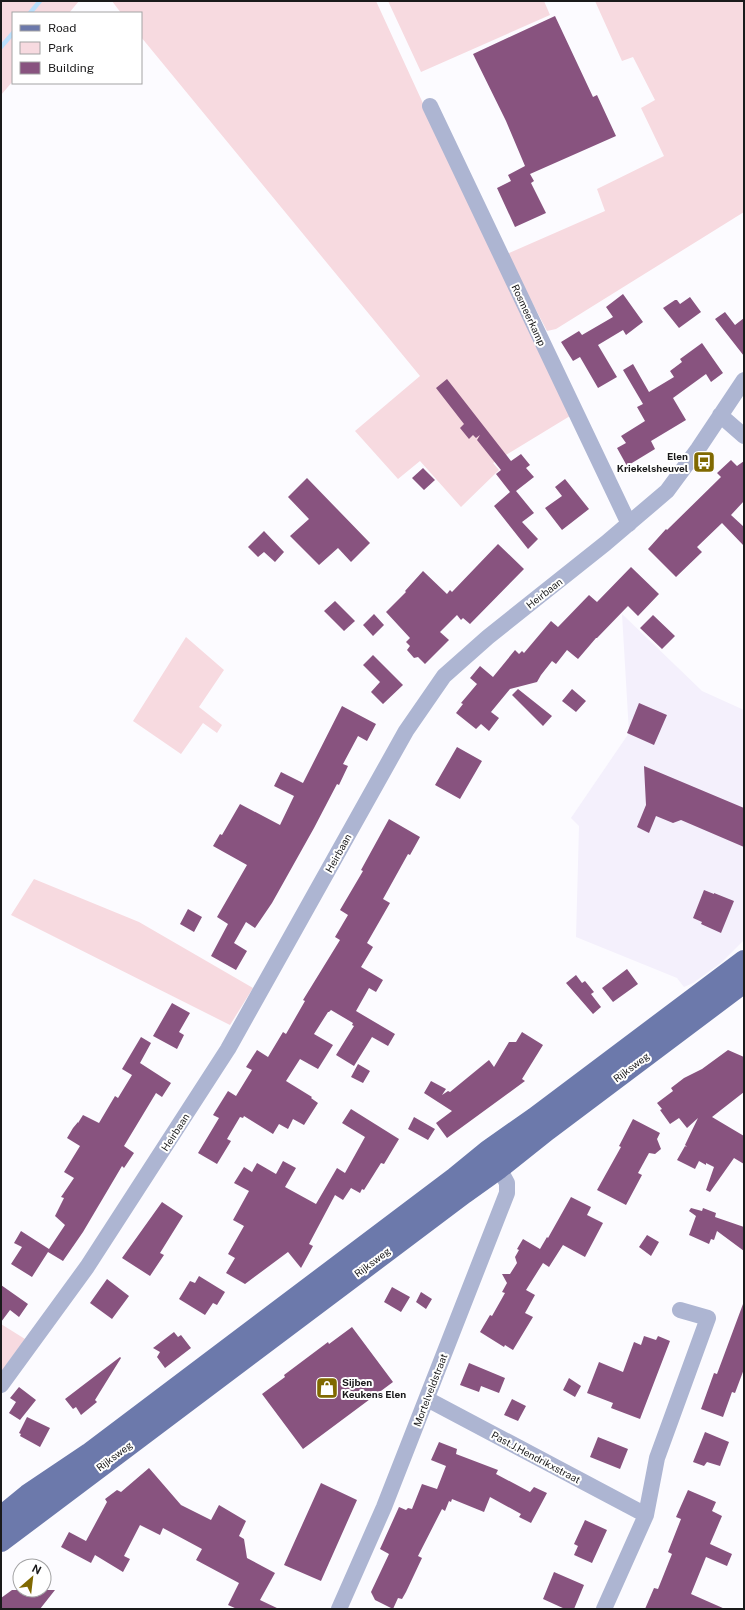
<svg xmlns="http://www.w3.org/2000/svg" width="745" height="1610" font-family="'Public Sans',sans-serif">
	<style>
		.built { fill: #f4f0fc }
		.green { fill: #f7dae0 }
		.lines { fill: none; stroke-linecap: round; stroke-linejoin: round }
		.stream { stroke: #badffc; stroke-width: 4.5 }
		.building { fill: #88537f }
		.street { stroke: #adb5d2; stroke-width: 16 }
		.primary { stroke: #6c79ab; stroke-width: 22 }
		.labels { text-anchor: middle; stroke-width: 4; stroke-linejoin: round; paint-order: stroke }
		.street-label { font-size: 10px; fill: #1a1a1b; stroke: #fff }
		.poi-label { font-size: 10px; font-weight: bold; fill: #1a1a1b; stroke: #fff; text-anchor: end }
	</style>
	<rect width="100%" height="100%" fill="#fcfbff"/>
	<path class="built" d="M622,614L702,691L744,710V940L722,962L693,983L684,987L677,978L576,937L579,826L571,818L629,733Z"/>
	<path class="green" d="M1,1H79L69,13H13V81L1,95Z
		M112,1H376L438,136L570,416L493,463L499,470L461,507L420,461L398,479L355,431L420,376L141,37V13H121Z
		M388,1H544L550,15L421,72Z
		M595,1H744V212L556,329L547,331L507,254L605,211L597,189L664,156L641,108L655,100L633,57L622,61Z
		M186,637L224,670L199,707L222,725L217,733L203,723L181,754L133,721Z
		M34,879L139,922L253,988L230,1025L11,915Z
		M1,1324L25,1339L1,1372Z"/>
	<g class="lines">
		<path class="stream" d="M30,13L40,1
			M1,47L13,33"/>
	</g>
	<path class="building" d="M555,16L593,97L597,95L616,136L530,174L534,181L531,183L546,213L515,227L497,188L511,181L508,175L525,166L506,121L473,54Z
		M623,294L643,322L626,335L623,330L598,345L617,377L598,388L580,357L573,361L561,342L579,331L582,335L613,317L606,307Z
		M690,297L701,312L679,328L663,308L675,300H677L680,304Z
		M725,312L735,325L744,318V356L715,319Z
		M702,343L723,373L711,382L706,374L673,398L686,420L651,441L655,449L627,466L617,448L626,443L621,436L645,421L637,407L643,404L623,370L633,364L649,392L674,377L670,371L682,362L680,359Z
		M447,379L511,461L521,454L530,465L526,468L534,477L516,491L534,513L522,522L538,539L528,549L494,506L510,492L496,474L501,470L477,440L480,435L476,438L473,435L469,439L460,428L464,424L436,388Z
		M731,460L737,466L744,461V501L731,515L744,527V546L722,523L697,547L702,552L676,577L648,549L666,529L667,530L721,477L717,473Z
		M423,468L435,480L424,490L412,478Z
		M307,478L370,543L351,562L338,548L319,565L290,536L309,519L288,497Z
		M565,479L589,509L562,530L545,508L562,496L555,487Z
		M264,531L284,552L275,562L264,552L258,557L248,547Z
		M498,544L524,569L470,624L463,618L461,620L457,615L440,632L449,640L425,664L418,657L414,658L407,650L410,646L406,642L410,638L386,612L406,592L405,591L423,571L447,594L450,590L452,592Z
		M631,567L659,594L638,616L628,606L597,638H596L578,659L567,650L556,664L552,661L541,675L537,682L510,689L491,712L499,718L489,731L481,724L476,729L456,713L463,704L461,703L477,684L470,678L480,666L493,677L515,650L519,654L522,651L524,653L551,621L558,627L589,595L597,602Z
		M335,601L355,621L344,631L324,611Z
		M374,614L384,625L373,636L363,625Z
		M653,615L675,636L662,649L640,628Z
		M373,655L403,685L383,704L371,692L380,682L363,665Z
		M518,689L552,716L543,726L512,695Z
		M572,689L586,701L576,712L562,701Z
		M639,703L667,715L654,745L627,733Z
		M342,706L376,724L367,741L358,736L343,764L348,766L339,785L337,784L314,828L272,903L255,928L246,922L234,943L247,951L236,970L211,956L228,924L217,917L247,865L213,846L220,834L222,835L240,804L280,825L294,796L274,786L281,772L303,783Z
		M457,747L482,761L460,799L435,785Z
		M644,766L744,808V847L681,820L673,823L656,816L649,833L637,827L646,805Z
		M389,819L420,837L410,855L408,854L383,899L390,903L367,943L373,947L361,967L383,980L376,992L369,988L356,1011L395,1034L388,1046L372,1037L354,1066L336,1055L354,1026L352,1025L353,1023L331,1010L329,1012H328L314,1034L333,1045L318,1069L300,1059L286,1081L312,1097L311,1098L318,1103L304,1125L293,1119L288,1129L279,1124L273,1134L244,1116L243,1118L240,1117L227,1139L231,1141L217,1164L198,1153L219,1118L213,1115L228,1091L236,1096L252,1070L246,1067L257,1050L268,1057L283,1032L286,1034L305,1001L303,1000L340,940L335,937L348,915L340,910L363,871L361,870Z
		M704,890L714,894V893L734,901L721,933L701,924L702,922L693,918Z
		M188,909L202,917L194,932L180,924Z
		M627,969L638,984L613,1002L602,988Z
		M576,975L582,983L585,981L594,992L591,994L601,1007L593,1014L566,983Z
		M172,1003L190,1013L179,1032L184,1035L177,1049L153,1036Z
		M522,1032L543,1045L522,1079L525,1081L447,1138L436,1123L452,1111L424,1093L431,1081L446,1089L442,1095L448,1091L450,1092L489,1060L494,1067L509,1042H516Z
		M141,1037L151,1043L140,1063L171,1083L162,1097L156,1093L124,1146L134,1153L124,1168L122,1166L83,1232L63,1261L48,1252L32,1277L11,1264L22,1247L14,1243L21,1231L49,1249L65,1225L55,1216L64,1198L61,1197L74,1178L64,1172L80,1146L67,1138L73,1128L78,1122V1123L83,1115L99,1123L115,1096L118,1098L132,1075L122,1069Z
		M728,1050L744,1057V1092L712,1117L744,1136V1164L734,1158L710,1192L706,1190L714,1167L706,1163V1165L699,1161L695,1169L677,1160L685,1146L687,1147L685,1145L698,1118L687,1128L679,1118L670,1124L660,1110L662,1109L657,1103L673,1091L671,1088L684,1078L702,1069Z
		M358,1064L370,1071L363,1083L351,1077Z
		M351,1109L399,1139L384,1164L381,1163L364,1190L362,1189L360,1193L351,1188L343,1200L335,1195L309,1244L313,1246L301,1268L288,1252L245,1284L226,1273L235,1258L228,1254L244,1226L233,1220L249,1191L234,1183L244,1167L252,1172L257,1163L276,1174L283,1161L296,1168L285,1187L316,1204L337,1168L345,1173L365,1137L342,1123Z
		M414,1117L435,1129L428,1140L408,1129Z
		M633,1119L660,1133L657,1139L661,1149L655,1154L649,1153L638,1173L642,1175L626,1205L597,1190L621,1147L619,1146Z
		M571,1197L591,1207L587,1215L603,1223L585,1257L563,1245L549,1267L543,1263L526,1290L535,1295L525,1313L533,1317L513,1350L505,1345L504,1347L480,1332L490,1315L492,1316L505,1293L502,1292L507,1283L502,1274H510L517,1263L515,1257L519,1250L517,1249L523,1239L540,1249L547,1237L548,1238Z
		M162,1202L183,1216L160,1253L164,1255L150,1276L122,1258Z
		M691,1208L702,1211L703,1208L716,1213L715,1217L744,1227V1251L717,1231L714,1240L711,1239L709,1244L689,1235L696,1216L689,1211Z
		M647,1235L659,1242L651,1256L639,1247Z
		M199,1276L225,1292L217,1305L213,1303L205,1315L179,1299L190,1281L195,1283Z
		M107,1279L129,1296L112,1319L90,1303Z
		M1,1285L28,1304L19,1317L10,1310L1,1322Z
		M392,1287L410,1297L401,1312L384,1302Z
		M421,1292L432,1299L426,1309L416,1302Z
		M743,1304L744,1369L735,1393L732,1392L723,1417L701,1409L714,1373L717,1374Z
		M352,1327L393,1382L303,1449L262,1394L285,1377L284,1375L328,1342L329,1344Z
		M174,1332L178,1337L181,1335L191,1348L165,1368L157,1357L160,1352L153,1348Z
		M644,1336L656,1340L658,1336L670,1341L640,1419L611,1408L613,1403L587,1393L599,1362L623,1372L634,1342L641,1345Z
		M120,1357L121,1358L95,1400L97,1402L81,1415L76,1407L73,1409L65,1399Z
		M469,1363L505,1378L499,1393L481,1386L479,1392L460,1385Z
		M569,1378L581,1386L575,1397L563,1390Z
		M19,1387L36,1400L20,1420L9,1413L16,1402L10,1398Z
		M512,1399L526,1406L518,1421L504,1415Z
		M27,1417L50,1428L40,1447L20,1436L21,1434L19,1433Z
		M705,1432L729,1442L720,1466L707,1462L704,1466L693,1462Z
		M598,1437L628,1449L620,1469L590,1457Z
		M439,1442L457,1449L456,1454L498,1470L496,1474L530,1492L534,1487L547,1493L531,1523L519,1517L521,1514L490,1497L484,1512L452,1499L451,1502L449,1501L445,1511L442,1509L418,1556L422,1558L406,1592L402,1599L398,1598L393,1609L375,1600L371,1592L389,1554L380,1549L399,1507L406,1510L408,1508L412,1509L422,1484L437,1489L446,1466L431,1460Z
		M149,1468L181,1505L211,1520L219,1505L246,1521L239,1536L244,1539L247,1558L275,1573L260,1600L279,1609H237L228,1605L239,1583L196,1560L202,1549L163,1528L160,1535L140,1525L124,1556L130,1559L123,1572L95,1555L91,1563L61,1547L69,1532L86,1541L107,1502L105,1499L117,1490L121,1492Z
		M321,1483L357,1500L321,1581L284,1565Z
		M688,1490L716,1502L712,1511L722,1516L710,1544L732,1554L727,1566L706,1557L691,1594L725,1609H645L654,1588L658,1589L672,1554L668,1552L681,1519L676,1517Z
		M585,1520L607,1530L592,1563L574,1555L578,1546L574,1544Z
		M554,1572L584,1585L574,1609H565L543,1599Z
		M12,1590H55L40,1609H1V1598Z"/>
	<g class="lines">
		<path class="street" d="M430,106L629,524
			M720,415L744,436
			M1,1385L87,1267L228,1049L406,731L444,676L488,637L606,543L667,491L698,449L744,380
			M427,1399L646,1515
			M339,1609L384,1507L507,1193V1183L499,1168
			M604,1609L646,1515L657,1458L708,1318L680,1310"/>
		<path class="primary" d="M1,1517L28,1495L89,1454L455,1178L488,1151L535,1118L744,961
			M1,1541L464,1193L499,1168L547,1130L744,982"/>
	</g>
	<defs>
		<g id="bus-square" transform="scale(1.15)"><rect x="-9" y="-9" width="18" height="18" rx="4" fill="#806901" stroke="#fff"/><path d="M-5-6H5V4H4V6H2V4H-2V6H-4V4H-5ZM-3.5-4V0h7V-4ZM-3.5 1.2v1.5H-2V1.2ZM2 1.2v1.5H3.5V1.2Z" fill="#fff"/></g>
		<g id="shop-square" transform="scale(1.15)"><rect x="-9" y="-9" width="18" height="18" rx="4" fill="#806901" stroke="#fff"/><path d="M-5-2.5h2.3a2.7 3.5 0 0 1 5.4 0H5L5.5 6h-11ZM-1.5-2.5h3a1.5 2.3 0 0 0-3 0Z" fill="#fff"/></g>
	</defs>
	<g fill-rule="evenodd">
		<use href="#bus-square" x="704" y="462"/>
		<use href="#shop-square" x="327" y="1388"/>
	</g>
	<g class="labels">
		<g class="street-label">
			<text transform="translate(529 315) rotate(65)" y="4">Rosmeerkamp</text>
			<text transform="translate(544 593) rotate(-38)" y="4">Heirbaan</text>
			<text transform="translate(338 853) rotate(-61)" y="4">Heirbaan</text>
			<text transform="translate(631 1067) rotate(-37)" y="4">Rijksweg</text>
			<text transform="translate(175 1132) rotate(-57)" y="4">Heirbaan</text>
			<text transform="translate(372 1262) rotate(-37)" y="4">Rijksweg</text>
			<text transform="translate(430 1390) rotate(-69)" y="4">Mortelveldstraat</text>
			<text transform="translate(114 1456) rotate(-37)" y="4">Rijksweg</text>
			<text transform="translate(536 1457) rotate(28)" y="4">Past.J.Hendrikxstraat</text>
		</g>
		<g class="poi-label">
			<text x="688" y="460">Elen<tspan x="688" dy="12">Kriekelsheuvel</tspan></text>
			<text x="342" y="1386" text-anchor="start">Sijben<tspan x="342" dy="12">Keukens Elen</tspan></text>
		</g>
	</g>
	<rect width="745" height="1610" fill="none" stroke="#1a1a1b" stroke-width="4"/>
	<rect x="12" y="12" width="130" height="72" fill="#ffffff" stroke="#a3a3a4"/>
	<rect x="20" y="25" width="20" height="6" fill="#6c79ab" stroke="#a3a3a4"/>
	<text x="48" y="32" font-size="12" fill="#1a1a1b">Road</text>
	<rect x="20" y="42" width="20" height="12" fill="#f7dae0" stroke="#a3a3a4"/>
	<text x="48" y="52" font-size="12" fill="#1a1a1b">Park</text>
	<rect x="20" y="62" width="20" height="12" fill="#88537f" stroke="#a3a3a4"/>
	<text x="48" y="72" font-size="12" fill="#1a1a1b">Building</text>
	<g transform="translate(32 1578) rotate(28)"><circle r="19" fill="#ffffff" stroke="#a3a3a4"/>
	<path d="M0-3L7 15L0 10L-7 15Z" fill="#806901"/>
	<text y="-6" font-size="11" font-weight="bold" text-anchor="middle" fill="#1a1a1b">N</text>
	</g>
</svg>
